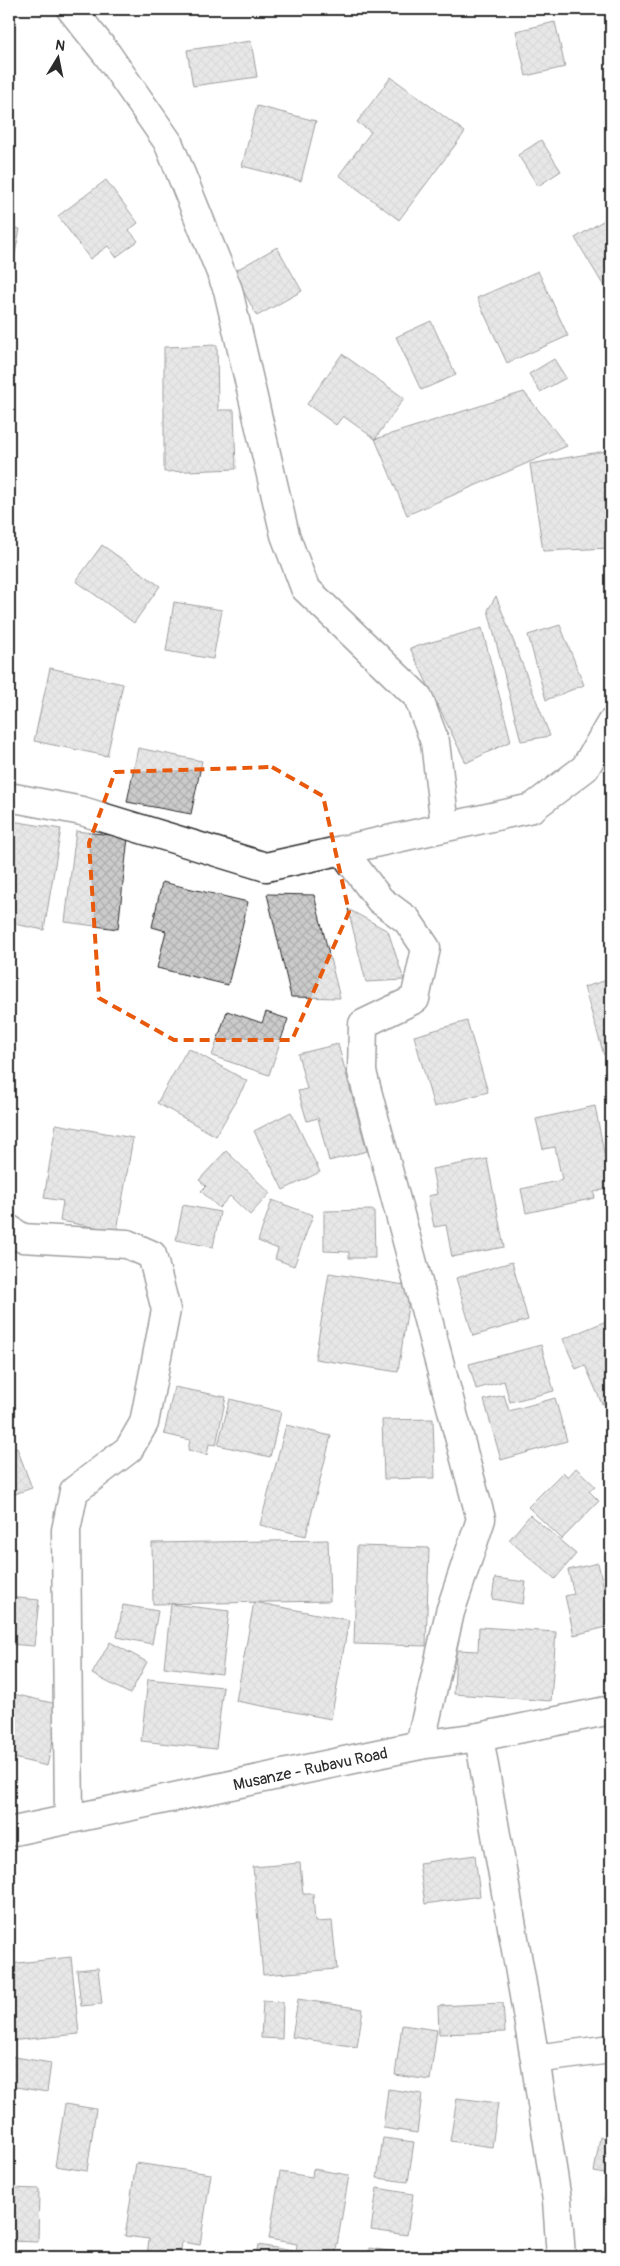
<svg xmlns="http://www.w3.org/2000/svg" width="620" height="2266" font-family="Pangolin,sans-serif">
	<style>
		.building { fill: url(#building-cross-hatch); stroke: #2b2b2b }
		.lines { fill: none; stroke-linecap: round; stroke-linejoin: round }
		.street-casing { stroke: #2b2b2b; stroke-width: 31 }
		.highway-casing { stroke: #2b2b2b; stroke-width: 31 }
		.street { stroke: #fff; stroke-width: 28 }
		.highway { stroke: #fff; stroke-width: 28 }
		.marked { fill: none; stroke: #e8590c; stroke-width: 4; stroke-dasharray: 10 6; stroke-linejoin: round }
		.labels { text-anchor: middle; stroke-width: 4; stroke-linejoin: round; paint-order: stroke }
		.street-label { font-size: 16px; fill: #2b2b2b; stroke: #fff }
	</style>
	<defs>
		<pattern id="building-cross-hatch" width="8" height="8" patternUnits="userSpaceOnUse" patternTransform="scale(1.25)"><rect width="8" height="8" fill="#cbcbcb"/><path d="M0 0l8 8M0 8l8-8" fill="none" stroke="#aeaeae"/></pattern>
	</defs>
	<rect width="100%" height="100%" fill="#fff"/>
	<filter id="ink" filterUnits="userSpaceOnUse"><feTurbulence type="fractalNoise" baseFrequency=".02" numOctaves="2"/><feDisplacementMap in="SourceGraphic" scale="10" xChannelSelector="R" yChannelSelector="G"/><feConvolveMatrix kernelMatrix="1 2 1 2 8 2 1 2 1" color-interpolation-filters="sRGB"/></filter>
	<g filter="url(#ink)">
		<path class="building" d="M555,22L565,67L526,76L516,31Z
			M251,41L257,77L193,86L187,50Z
			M391,77L465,132L399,220L339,175L371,132L357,122Z
			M257,106L316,121L301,181L242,166Z
			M541,140L561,171L538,186L518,155Z
			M106,180L138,223L129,230L138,241L116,257L108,246L90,259L58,216Z
			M611,216V298L575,238Z
			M9,227L20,229L12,268H9Z
			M277,247L302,291L257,316L233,272Z
			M538,271L568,336L507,363L477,298Z
			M431,321L456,375L421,390L396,337Z
			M217,345L218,410H234L236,469L164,472V347Z
			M342,354L404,398L375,439L343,416L336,425L307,404Z
			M554,359L566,378L540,392L529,374Z
			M524,392L567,446L407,515L375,439Z
			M611,450V548L543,551L530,464Z
			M102,545L160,586L134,623L76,581Z
			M496,596L550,736L521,741L488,610Z
			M174,602L222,610L213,659L166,651Z
			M560,625L584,685L546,700L528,635Z
			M482,628L511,741L466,763L410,648Z
			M50,668L123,684L107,756L34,741Z
			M138,748L202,761L191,814L127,802Z
			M12,821L61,829L44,930L9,923V840Z
			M76,831L128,837L118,929L65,922Z
			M162,882L248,902L228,985L157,968L166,931L152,927Z
			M267,894L314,895L340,998L291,997Z
			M348,909L388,931L404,980L366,982Z
			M611,979V1053L604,1055L584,987Z
			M227,1011L262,1023L266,1012L288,1019L269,1075L212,1056Z
			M467,1021L488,1092L434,1107L414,1036Z
			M338,1044L367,1151L329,1161L318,1118L307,1121L298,1091L307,1089L298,1054Z
			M188,1048L247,1081L216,1136L157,1103Z
			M595,1106L611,1188L594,1192L595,1198L526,1213L521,1189L562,1180L555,1147L543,1149L536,1119Z
			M291,1112L320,1172L283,1190L254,1131Z
			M56,1124L133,1138L117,1231L60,1221L63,1201L44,1198Z
			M226,1151L270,1193L250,1215L230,1196L219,1208L201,1191L206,1186L199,1180Z
			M487,1159L504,1247L452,1257L446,1225L434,1227L428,1196L437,1194L432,1169Z
			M272,1200L313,1215L294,1266L275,1259L278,1249L258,1241Z
			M183,1205L220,1212L213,1247L176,1240Z
			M374,1210L375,1258H349V1252L324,1251V1211Z
			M512,1262L528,1320L473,1336L456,1278Z
			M329,1273L411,1286L398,1372L315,1359Z
			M611,1319V1400L602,1404L585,1365L576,1369L563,1339Z
			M541,1345L554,1391L510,1402L504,1381L476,1389L469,1364Z
			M174,1387L226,1397L216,1445L209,1444L207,1455L188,1450L190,1440L164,1434Z
			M504,1395L509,1411L555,1398L567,1441L501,1460L484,1400Z
			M230,1399L281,1412L270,1457L218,1445Z
			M433,1419L435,1478L384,1479L382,1420Z
			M286,1425L331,1436L306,1536L260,1525Z
			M17,1448L32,1488L9,1496V1451Z
			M576,1468L595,1486L589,1491L599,1501L562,1539L528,1507L563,1472L568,1477Z
			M530,1515L576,1554L555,1579L509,1540Z
			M328,1540L330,1601L153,1604L152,1543Z
			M357,1546L429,1548L426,1646L354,1644Z
			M598,1563L604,1588L611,1586V1626L574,1635L565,1596L574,1594L568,1570Z
			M495,1578L526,1582L523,1604L492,1599Z
			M9,1597L39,1600L34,1646L9,1644Z
			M254,1602L349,1620L331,1719L236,1701Z
			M171,1604L229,1611L222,1674L164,1667Z
			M123,1605L158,1611L152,1644L117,1637Z
			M479,1627L556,1632L551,1701L454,1694L456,1650L478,1651Z
			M110,1642L147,1662L130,1694L92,1674Z
			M148,1679L223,1687L216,1749L141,1741Z
			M9,1693L61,1705L47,1766L9,1757Z
			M475,1855L480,1896L425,1904L419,1863Z
			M300,1863L303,1894H313L315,1922L332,1921L337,1969L263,1975L253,1867Z
			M71,1957L79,2034L9,2041V1964Z
			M98,1968L102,2004L81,2006L77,1970Z
			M298,1999L363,2009L357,2047L292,2037Z
			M263,2001L283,2002L282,2039L261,2038Z
			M503,2003L505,2032L439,2034L438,2006Z
			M402,2025L437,2030L430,2080L395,2075Z
			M9,2056L51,2063L47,2092L9,2086Z
			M388,2089L422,2094L417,2133L383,2128Z
			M457,2098L498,2103L492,2147L450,2141Z
			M65,2104L96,2109L87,2171L55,2166Z
			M610,2117H611V2201L604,2200L609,2175L594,2172L600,2137L607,2138Z
			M383,2138L414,2142L408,2182L377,2178Z
			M136,2163L211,2174L200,2245L182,2242L180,2257H156L147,2256L149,2239L125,2236Z
			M313,2169L349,2175L335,2257L296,2253L297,2244L269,2239L280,2172L312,2177Z
			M9,2188L39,2189L38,2242L9,2241Z
			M377,2188L413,2194L407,2235L371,2230Z
			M611,2232V2257H607Z
			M258,2245L293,2251L292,2257H256Z
			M369,2248L408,2254V2257H368Z"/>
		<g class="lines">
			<g class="street-casing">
				<path id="street" d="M71,9L107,54L168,142L228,290L285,535L305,588L418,697L435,742L445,826
					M9,797L82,811L266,867L532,808L585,768L611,723
					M342,850L380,900L407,920L426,948L415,999L363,1024L362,1072L481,1519L450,1612L420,1745
					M9,1229L22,1238L127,1244L152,1255L166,1310L144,1423L129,1449L74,1491L66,1530L69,1819
					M479,1737L535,2059L557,2200L561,2257
					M535,2059L611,2049"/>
			</g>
			<g class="highway-casing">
				<g id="highway">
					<path id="s1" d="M9,1832L420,1745L479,1737L611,1710"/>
				</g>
			</g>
			<use href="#street" class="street"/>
			<use href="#highway" class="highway"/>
		</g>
	</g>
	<path d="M0 0H620V2266H0ZM272,767L323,796L349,912L292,1040H174L99,998L89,843L115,772Z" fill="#fff" fill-opacity=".55" fill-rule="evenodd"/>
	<path class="marked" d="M272,767L323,796L349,912L292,1040H174L99,998L89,843L115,772Z"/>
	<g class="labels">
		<g class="street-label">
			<text dy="6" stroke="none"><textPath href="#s1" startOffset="308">Musanze - Rubavu Road</textPath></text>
		</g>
	</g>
	<rect width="620" height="2266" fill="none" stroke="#fff" stroke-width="30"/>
	<rect x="15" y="15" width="590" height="2236" fill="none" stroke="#2b2b2b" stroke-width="2" filter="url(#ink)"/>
	<g transform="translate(58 58) rotate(10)" stroke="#ffffff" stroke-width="4" paint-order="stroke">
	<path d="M0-4L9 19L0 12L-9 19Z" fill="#2b2b2b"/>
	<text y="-8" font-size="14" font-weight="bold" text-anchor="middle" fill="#2b2b2b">N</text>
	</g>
</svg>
